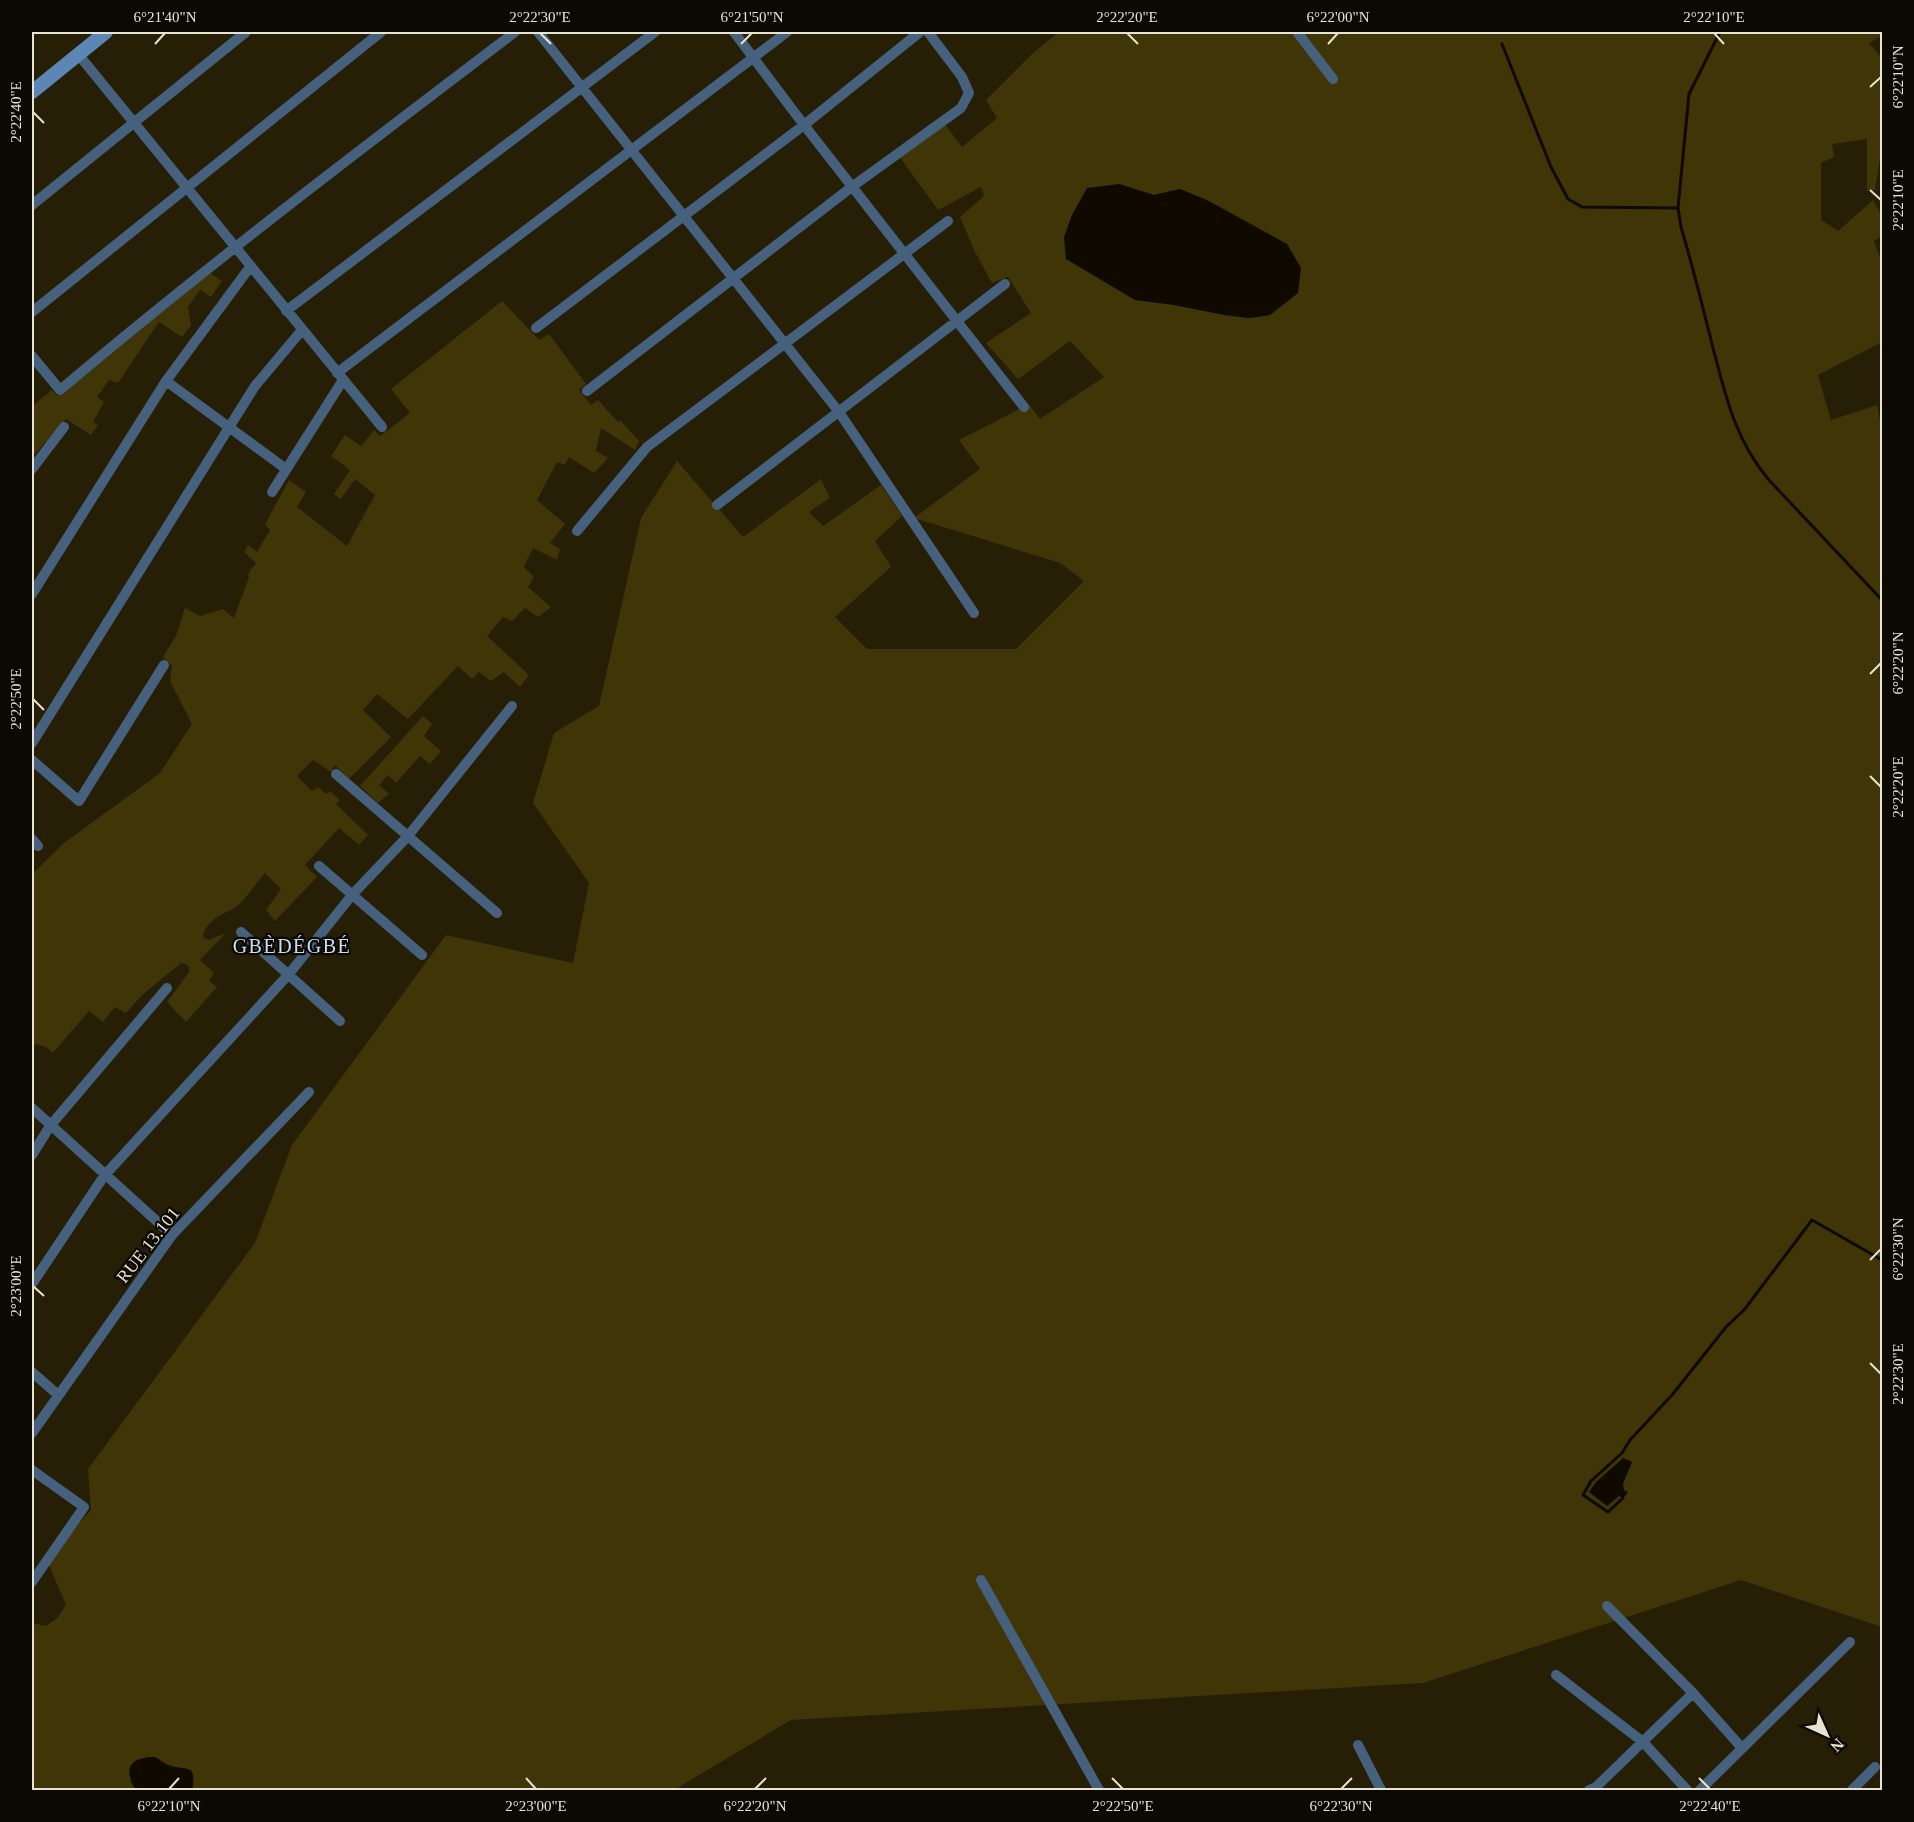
<svg xmlns="http://www.w3.org/2000/svg" width="1914" height="1822" font-family="Georgia,serif">
	<style>
		.green { fill: #403507; fill-rule: evenodd }
		.water { fill: #0f0900 }
		.lines { fill: none; stroke-linecap: round; stroke-linejoin: round }
		.stream { stroke: #0f0900; stroke-width: 3 }
		.street { stroke: #46617e; stroke-width: 10 }
		.secondary { stroke: #5b86b5; stroke-width: 14 }
		.ticks { fill: none; stroke: #e7e3d3; stroke-width: 2 }
		.labels { text-anchor: middle; stroke-width: 4.5; stroke-linejoin: round; paint-order: stroke }
		.street-label { font-size: 18px; fill: #e7e3d3; stroke: #0c0902 }
		.neighbourhood-label { font-size: 20px; letter-spacing: 1.5px; fill: #c9def6; stroke: #0c0902 }
		.neatline { fill: none; stroke: #e7e3d3; stroke-width: 2 }
		.ticks-label { font-size: 15px; text-anchor: middle; fill: #e7e3d3 }
	</style>
	<rect width="100%" height="100%" fill="#261e05"/>
	<path class="green" d="M1059,32H1882V36L1869,43L1881,57H1882V79L1880,81L1882,86V157L1880,159L1875,190L1867,191V139L1832,144L1834,157L1821,163V220L1838,231L1873,200L1882,216V236L1874,241L1882,263V342L1818,375L1831,420L1877,405L1882,431V1627L1741,1580L1423,1683L791,1720L674,1790H192C198,1766 187,1771 169,1765C161,1763 157,1757 148,1757L130,1781L136,1790H32V1623L46,1626L57,1618L66,1605L46,1558L91,1510L88,1469L255,1243L292,1145L446,935L573,963L589,883L533,803L554,733L599,706L641,518L677,461L743,537L821,479L830,498L809,512L823,526L881,485L902,516L875,541L891,567L835,617L867,649H1016L1084,581L1060,563L914,518L980,469L959,440L1029,404L1040,419L1104,377L1070,341L1018,379L986,343L1031,313L1008,277L992,283L974,250L960,217L984,196L981,187L938,210L899,156L944,123L962,147L997,118L986,100L1032,54ZM1119,184L1154,195L1180,189L1287,244L1298,293L1270,315L1249,318L1174,305Z
		M210,273L222,281L211,297L200,290L188,307L191,325L182,337L159,322L118,383L109,380L97,397L104,402L93,422L98,425L91,435L66,419L34,455L32,453V406L52,390L57,396Z
		M502,301L539,340L549,334L586,384L579,390L591,405L598,400L618,422L621,421L639,441L635,450L601,428L596,451L608,458L594,473L569,457L565,465L557,462L537,500L565,524L550,543L560,549L557,560L533,548L524,567L534,577L528,587L551,607L538,617L525,608L512,621L503,617L487,636L529,675L520,687L504,672L491,681L479,672L472,679L458,666L408,719L377,694L363,710L391,737L349,779L335,765L331,772L313,760L297,776L312,791L318,787L326,794L330,791L340,800L336,804L368,835L359,845L339,828L305,865L317,877L275,921L266,910L281,889L265,873C257,882 245,900 236,907C221,916 212,916 203,934L204,938L209,940L226,933L200,960L214,973L209,981L217,987L186,1022L167,1002L189,972V967L186,964L181,963L142,995L126,1013L115,1007L103,1022L89,1011L53,1053L46,1047L36,1044L32,1048V874L64,843L160,773L192,724L170,681L172,666L163,657L176,636L185,608L200,616L223,609L234,618L249,577L248,574L256,563L244,552L248,545L257,552L270,530L265,524L289,480L306,492L297,507L347,546L375,495L355,479L341,499L334,494L350,470L331,456L345,435L361,446L374,430L380,436L410,413L391,389Z
		M423,716L432,724L424,736L441,751L430,764L420,756L396,783L388,775L379,785L389,794L378,803L360,786Z"/>
	<path class="water" d="M1119,184L1154,195L1180,189L1207,200L1287,244L1301,268L1298,293L1270,315L1249,318L1224,315L1174,305L1135,300L1066,259L1064,237L1072,215L1087,188Z
		M1623,1458L1632,1462L1623,1484L1624,1490L1628,1492L1623,1498L1619,1496L1607,1506L1589,1492L1596,1482Z
		M155,1757C159,1759 163,1763 168,1765C186,1772 197,1761 192,1790H136C123,1769 129,1757 155,1757Z"/>
	<g class="lines">
		<path class="stream" d="M1720,32L1689,94L1678,208L1681,227C1693,267 1703,308 1713,348C1726,397 1735,439 1768,479L1882,600
			M1502,44L1551,167L1568,199L1582,207L1678,208
			M1623,1498L1608,1512L1583,1495L1591,1481L1622,1453L1630,1440L1672,1395L1726,1327L1744,1310L1812,1220L1882,1260"/>
		<path class="street" d="M538,32L839,412L974,613
			M734,32L804,125L1024,407
			M1297,32L1333,79
			M78,54L382,427
			M32,205L246,32
			M286,311L655,32
			M32,312L381,32
			M536,328L804,125L920,32
			M32,356L60,390C208,265 361,149 515,32
			M337,373L787,32
			M166,381L286,469
			M587,391L853,186L961,108L969,93L962,77L928,32
			M32,469L64,427
			M272,492L343,380
			M717,505L1005,284
			M577,531L647,447L948,221
			M32,594L166,381L250,267
			M32,743L255,386L302,330
			M32,760L79,801L164,665
			M336,774L497,913
			M32,839L38,846
			M319,866L422,955
			M241,932L340,1021
			M32,1108L172,1235
			M32,1155L50,1126L167,988
			M32,1284L104,1176L289,974L352,895L408,836L512,706
			M32,1372L57,1394
			M32,1433L172,1235L309,1092
			M32,1470L84,1507L32,1582
			M981,1580L1099,1790
			M1607,1606L1693,1693L1742,1748
			M1556,1675L1643,1742L1687,1790
			M1358,1745L1381,1790
			M1589,1790L1596,1787L1693,1693
			M1700,1790L1850,1642
			M1852,1790L1875,1767"/>
		<path class="secondary" d="M32,92L106,32"/>
	</g>
	<path class="ticks" d="M540,33L551,44M1127,33L1138,44M1714,33L1724,44M155,44L165,33M741,44L752,33M1328,44L1338,33M1870,87L1881,77M33,112L44,123M1870,190L1881,200M1870,674L1881,663M33,699L44,710M1870,776L1881,787M1870,1260L1881,1249M33,1286L44,1296M1870,1363L1881,1374M526,1778L536,1789M1112,1778L1123,1789M1699,1778L1710,1789M169,1789L179,1778M755,1789L766,1778M1341,1789L1352,1778"/>
	<g class="labels">
		<g class="street-label">
			<text transform="translate(148 1245) rotate(-52)" y="6">RUE 13.101</text>
		</g>
		<g class="neighbourhood-label">
			<text x="292" y="953">GBÈDÉGBÉ</text>
		</g>
	</g>
	<rect width="1914" height="1822" fill="none" stroke="#0c0902" stroke-width="66"/>
	<g transform="translate(1827 1735) rotate(135)" stroke="#0c0902" stroke-width="4.5" paint-order="stroke">
	<path d="M0-4.5L10 22L0 15L-10 22Z" fill="#e7e3d3"/>
	<text y="-9" font-size="16" font-weight="bold" text-anchor="middle" fill="#e7e3d3">N</text>
	</g>
	<rect x="33" y="33" width="1848" height="1756" class="neatline"/>
	<g class="ticks-label">
		<text x="165" y="22">6°21'40"N</text>
		<text x="540" y="22">2°22'30"E</text>
		<text x="752" y="22">6°21'50"N</text>
		<text x="1127" y="22">2°22'20"E</text>
		<text x="1338" y="22">6°22'00"N</text>
		<text x="1714" y="22">2°22'10"E</text>
		<text transform="translate(1898 77) rotate(-90)" y="5">6°22'10"N</text>
		<text transform="translate(16 112) rotate(-90)" y="5">2°22'40"E</text>
		<text transform="translate(1898 200) rotate(-90)" y="5">2°22'10"E</text>
		<text transform="translate(1898 663) rotate(-90)" y="5">6°22'20"N</text>
		<text transform="translate(16 699) rotate(-90)" y="5">2°22'50"E</text>
		<text transform="translate(1898 787) rotate(-90)" y="5">2°22'20"E</text>
		<text transform="translate(1898 1249) rotate(-90)" y="5">6°22'30"N</text>
		<text transform="translate(16 1286) rotate(-90)" y="5">2°23'00"E</text>
		<text transform="translate(1898 1374) rotate(-90)" y="5">2°22'30"E</text>
		<text x="169" y="1811">6°22'10"N</text>
		<text x="536" y="1811">2°23'00"E</text>
		<text x="755" y="1811">6°22'20"N</text>
		<text x="1123" y="1811">2°22'50"E</text>
		<text x="1341" y="1811">6°22'30"N</text>
		<text x="1710" y="1811">2°22'40"E</text>
	</g>
</svg>
